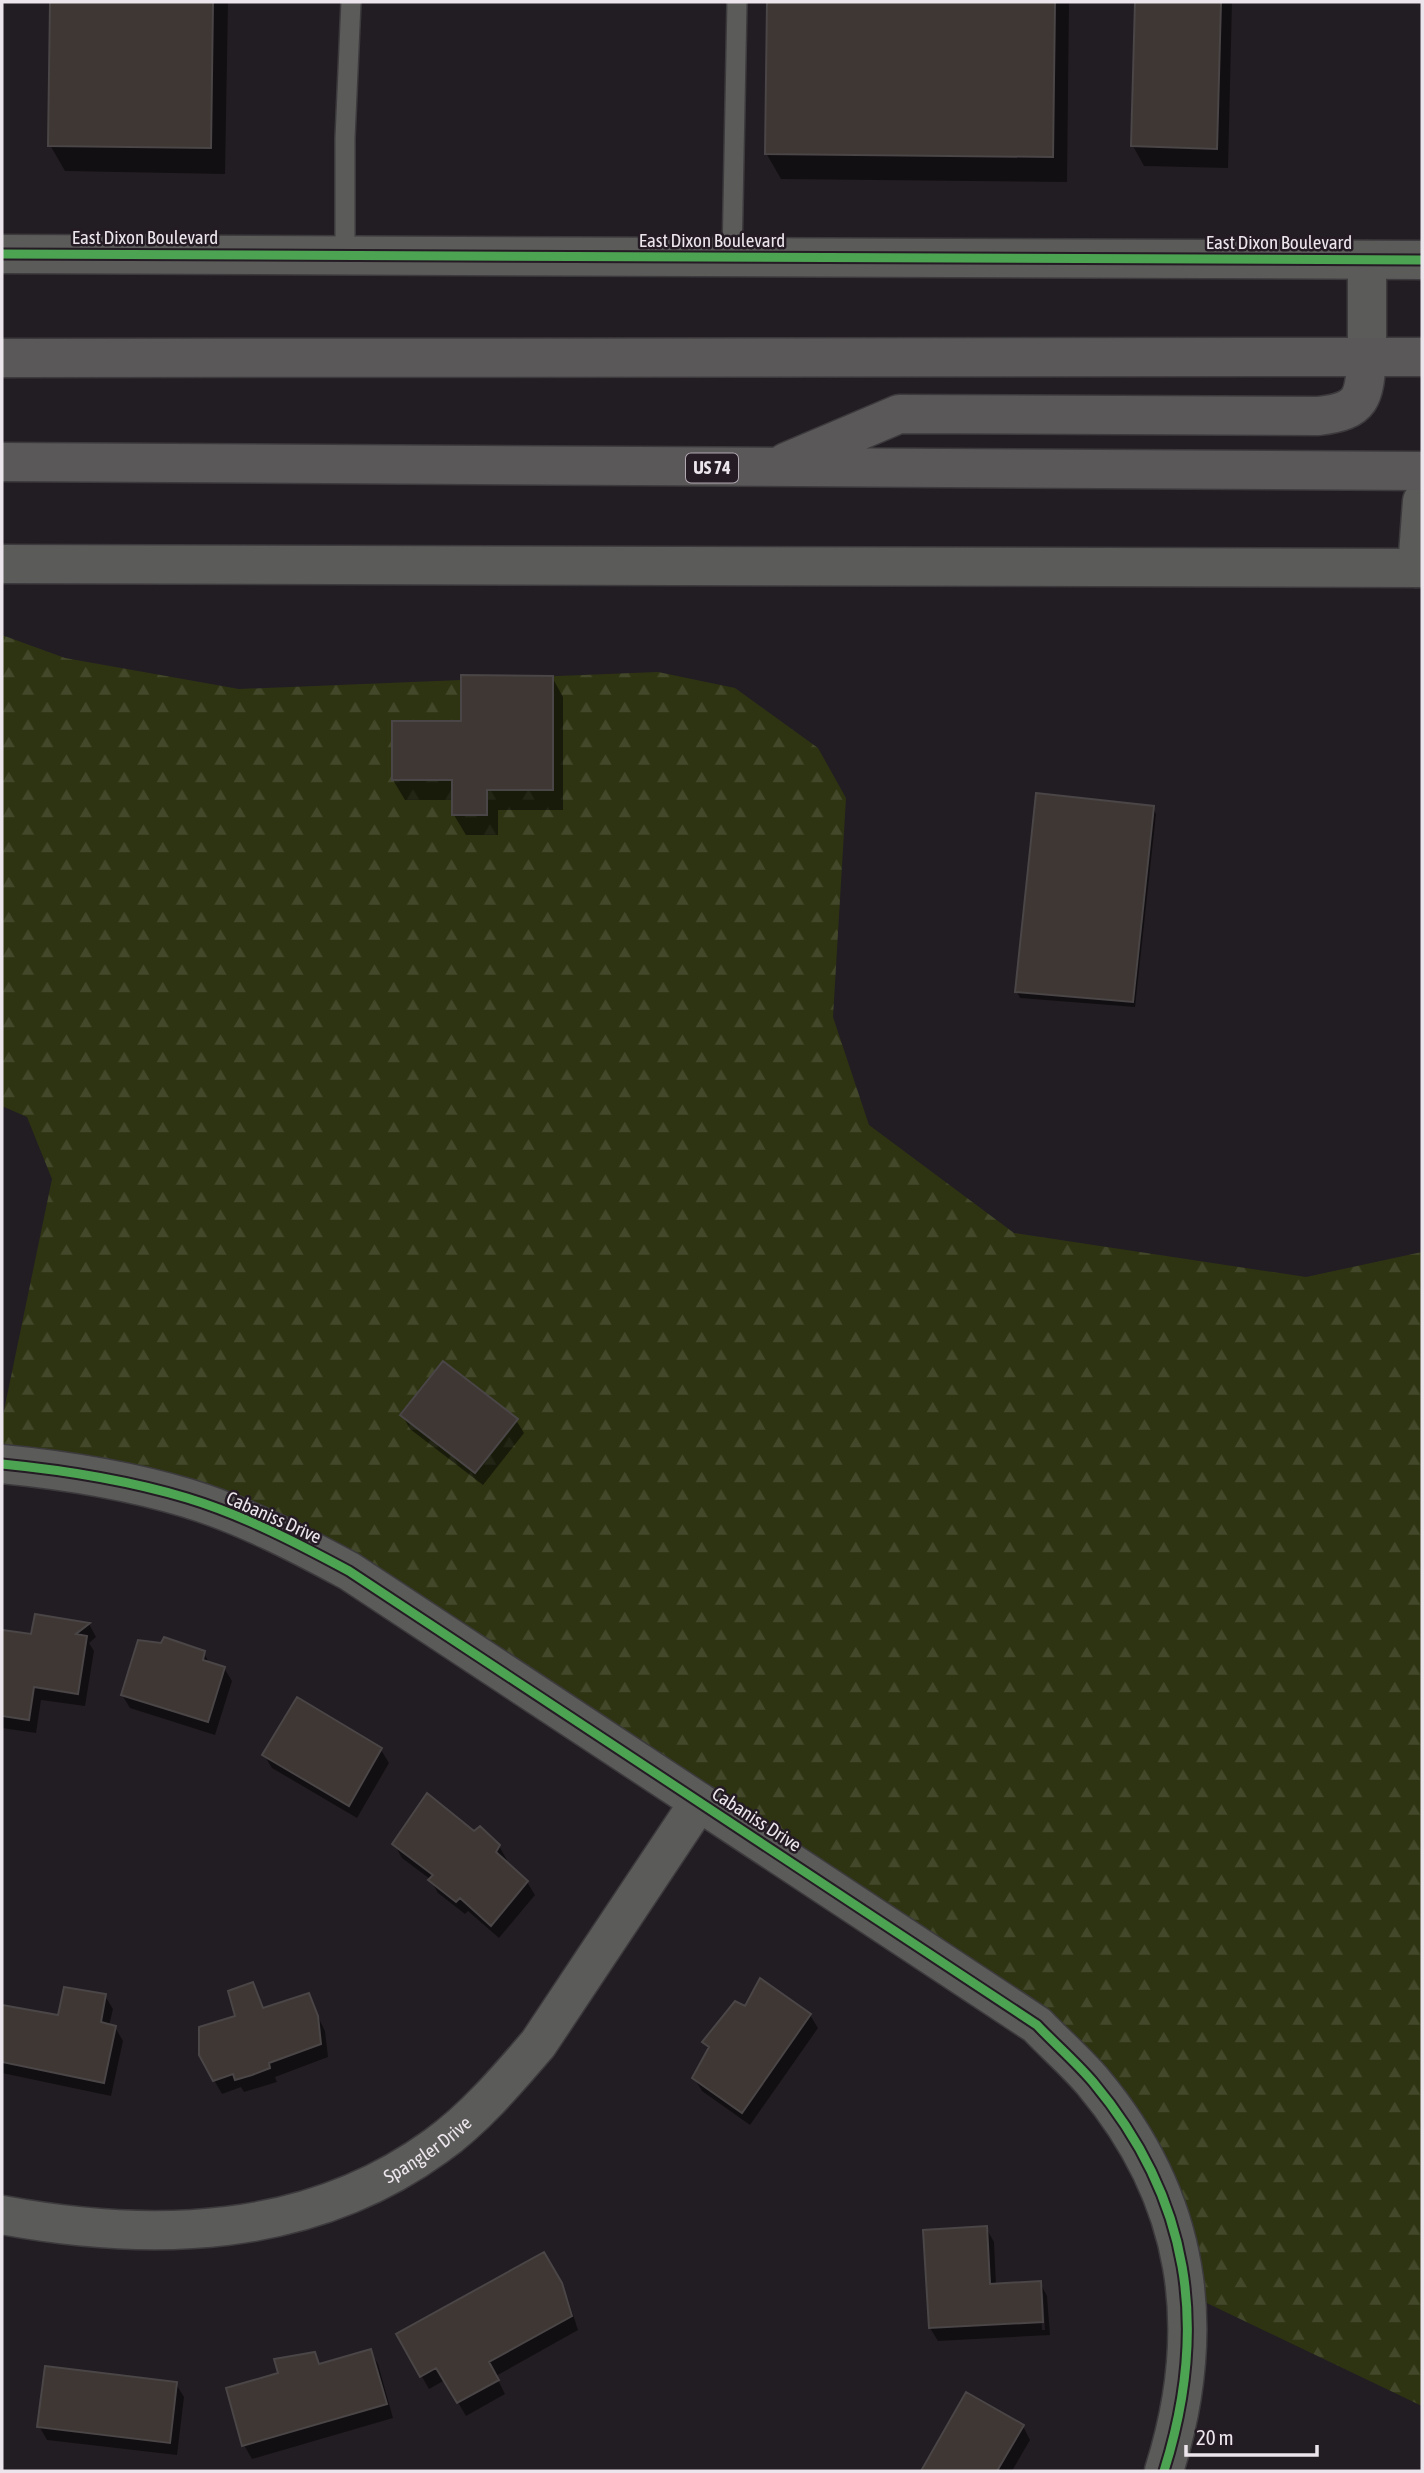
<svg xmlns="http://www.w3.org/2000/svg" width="1424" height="2473" font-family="'Asap Condensed',sans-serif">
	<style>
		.forest { fill: url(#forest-firs) }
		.shadow { fill: #0007; fill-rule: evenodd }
		.building { fill: #3f3733; stroke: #4a4546; stroke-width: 2 }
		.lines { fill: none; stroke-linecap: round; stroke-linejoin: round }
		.lane-casing { stroke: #3d3a3d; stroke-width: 22 }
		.street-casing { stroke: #3d3a3d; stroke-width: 41 }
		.highway-casing { stroke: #3d3a3d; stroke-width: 41 }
		.lane { stroke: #5b5b59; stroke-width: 19 }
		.street { stroke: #5b5b59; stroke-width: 38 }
		.highway { stroke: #5a5859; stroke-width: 38 }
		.cycleway-casing { stroke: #241b24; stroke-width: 13 }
		.cycleway { stroke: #4ca352; stroke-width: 9 }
		.labels { text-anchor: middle; stroke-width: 5; stroke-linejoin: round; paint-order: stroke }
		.shield { fill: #241b24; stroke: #b0a9b0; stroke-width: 2 }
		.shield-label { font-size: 18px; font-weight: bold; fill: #ece6ec }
		.street-label { font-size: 19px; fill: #ece6ec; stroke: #241b24 }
	</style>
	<defs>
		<pattern id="forest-firs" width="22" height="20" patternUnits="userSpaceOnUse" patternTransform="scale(1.75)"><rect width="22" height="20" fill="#2e3412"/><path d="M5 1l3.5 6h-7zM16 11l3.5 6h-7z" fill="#424829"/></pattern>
	</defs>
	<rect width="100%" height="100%" fill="#221d22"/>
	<path class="forest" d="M2,635L65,658L239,689L658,672L735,688L818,748L846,798L833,1017L869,1125L1014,1233L1306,1277L1422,1252V2406L1188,2294L1089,2079L282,1536L2,1464V1420L52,1179L27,1117L2,1106Z"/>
	<path class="shadow" d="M52,2H228L225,174L65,171L50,145Z
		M768,2H1069L1067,182L781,179L766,153Z
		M1136,2H1232L1228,168L1144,166L1133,146Z
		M552,677L563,697V810H498V835H466L454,815V800H405L393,780L463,723Z
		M1153,808L1156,814L1135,1007L1020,998L1017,992Z
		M402,1415L516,1420L524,1433L483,1485L410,1429Z
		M36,1616L89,1624L96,1637L89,1643L94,1651L85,1706L41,1700L36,1733L2,1728V1631L33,1636Z
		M203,1652L210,1664L224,1668L232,1681L215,1735L130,1708L122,1695Z
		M297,1700L381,1750L389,1763L357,1818L272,1768L264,1755Z
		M474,1833L499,1846L507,1860L505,1863L527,1882L535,1895L499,1938L468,1911L465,1914L438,1893L430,1879L402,1858L394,1844Z
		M253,1984L264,2009L308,1996L325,2031L328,2057L275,2077L277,2082L244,2092L241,2087L222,2094L214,2080Z
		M105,1996L113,2009L109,2026L115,2027L123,2041L111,2096L2,2073V2007L59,2017Z
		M745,2009L810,2015L818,2028L750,2125L702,2091L694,2078L709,2050L705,2042Z
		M986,2228L994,2242L996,2285L1040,2283L1047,2296L1050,2335L938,2341L930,2328ZM1040,2294H1043L1045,2330H1042Z
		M543,2254L568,2299L578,2330L496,2376L505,2394L466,2416L445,2380L429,2389L398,2335Z
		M370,2351L378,2364L393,2418L252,2459L244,2445L280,2374L314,2354L321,2365Z
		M176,2384L184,2397L177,2455L47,2440L39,2426Z
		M967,2394L1023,2426L1030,2440L1012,2471H923Z"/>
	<path class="building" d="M50,2H213L211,148L48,146Z
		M767,2H1055L1053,157L765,154Z
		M1135,2H1221L1217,149L1131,146Z
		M461,675L553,676V790H487V815H452V780H392V721H461Z
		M1036,793L1154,806L1133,1002L1015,992Z
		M443,1361L518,1419L475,1473L400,1415Z
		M35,1614L90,1623L76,1634L87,1636L78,1694L34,1687L29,1720L2,1716V1630L31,1634Z
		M164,1637L205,1651L203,1660L225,1667L208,1722L121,1695L138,1640L161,1643Z
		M297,1697L382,1748L349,1806L262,1755Z
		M427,1793L474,1831L480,1826L500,1845L496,1852L528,1881L491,1926L460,1898L456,1902L428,1880L433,1875L392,1844Z
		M760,1978L811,2014L742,2113L692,2078L709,2047L702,2042L735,2001L745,2006Z
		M253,1982L263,2008L309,1993L318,2016L321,2044L269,2063L270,2068L252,2075L235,2080L233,2074L213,2081L199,2055V2027L235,2016L228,1991Z
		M64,1987L106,1994L101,2022L116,2026L104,2083L2,2062V2005L58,2015Z
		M987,2226L990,2284L1041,2281L1043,2322L929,2328L923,2230Z
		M544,2252L562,2283L572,2316L489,2362L499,2380L457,2403L436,2368L420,2377L396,2334Z
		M371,2349L387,2404L242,2446L226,2388L278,2373L274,2359L315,2352L319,2364Z
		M45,2366L177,2382L170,2443L37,2427Z
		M966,2392L1024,2425L997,2471H921Z"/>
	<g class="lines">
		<g class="lane-casing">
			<path id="lane" d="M345,256V138L351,2
				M732,258L737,2"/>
		</g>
		<g class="street-casing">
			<g id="street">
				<path d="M2,254L1422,260"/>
				<path d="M1367,357V260"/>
				<path d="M2,564L1422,568"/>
				<path d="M1417,568L1422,501"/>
				<path d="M2,1464C63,1470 127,1480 187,1498C243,1515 297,1543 349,1571L1037,2025C1055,2044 1076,2062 1093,2082C1191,2199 1209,2328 1164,2471"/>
				<path id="s1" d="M2,2215C152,2243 308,2239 436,2146C474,2119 508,2079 538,2044L699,1802"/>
			</g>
		</g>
		<g class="highway-casing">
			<path id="highway" d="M2,358L1422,357
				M2,462L1422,471
				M786,462L899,414L1318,416C1363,411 1364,398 1367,357"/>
		</g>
		<use href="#lane" class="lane"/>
		<use href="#street" class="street"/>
		<use href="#highway" class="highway"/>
		<g class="cycleway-casing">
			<path id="cycleway" d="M2,254L1422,260
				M2,1464C63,1470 127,1480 187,1498C243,1515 297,1543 349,1571L1037,2025C1055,2044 1076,2062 1093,2082C1191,2199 1209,2328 1164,2471"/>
		</g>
		<use href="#cycleway" class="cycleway"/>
	</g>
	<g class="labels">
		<rect class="shield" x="686" y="453.5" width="52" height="29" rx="5"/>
		<g class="shield-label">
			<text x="712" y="474">US 74</text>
		</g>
		<g class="street-label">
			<text x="145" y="244">East Dixon Boulevard</text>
			<text x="712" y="247">East Dixon Boulevard</text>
			<text x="1279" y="249">East Dixon Boulevard</text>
			<text transform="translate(274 1517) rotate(24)" y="7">Cabaniss Drive</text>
			<text transform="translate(757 1819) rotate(33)" y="7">Cabaniss Drive</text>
			<text dy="7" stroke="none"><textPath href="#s1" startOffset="443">Spangler Drive</textPath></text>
		</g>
	</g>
	<rect width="1424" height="2473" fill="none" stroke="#ece6ec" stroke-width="7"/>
	<path d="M1186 2445v10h131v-10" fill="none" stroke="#ece6ec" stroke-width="3.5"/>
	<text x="1196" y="2445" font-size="21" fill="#ece6ec" stroke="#241b24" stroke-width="5" paint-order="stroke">20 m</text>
</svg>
